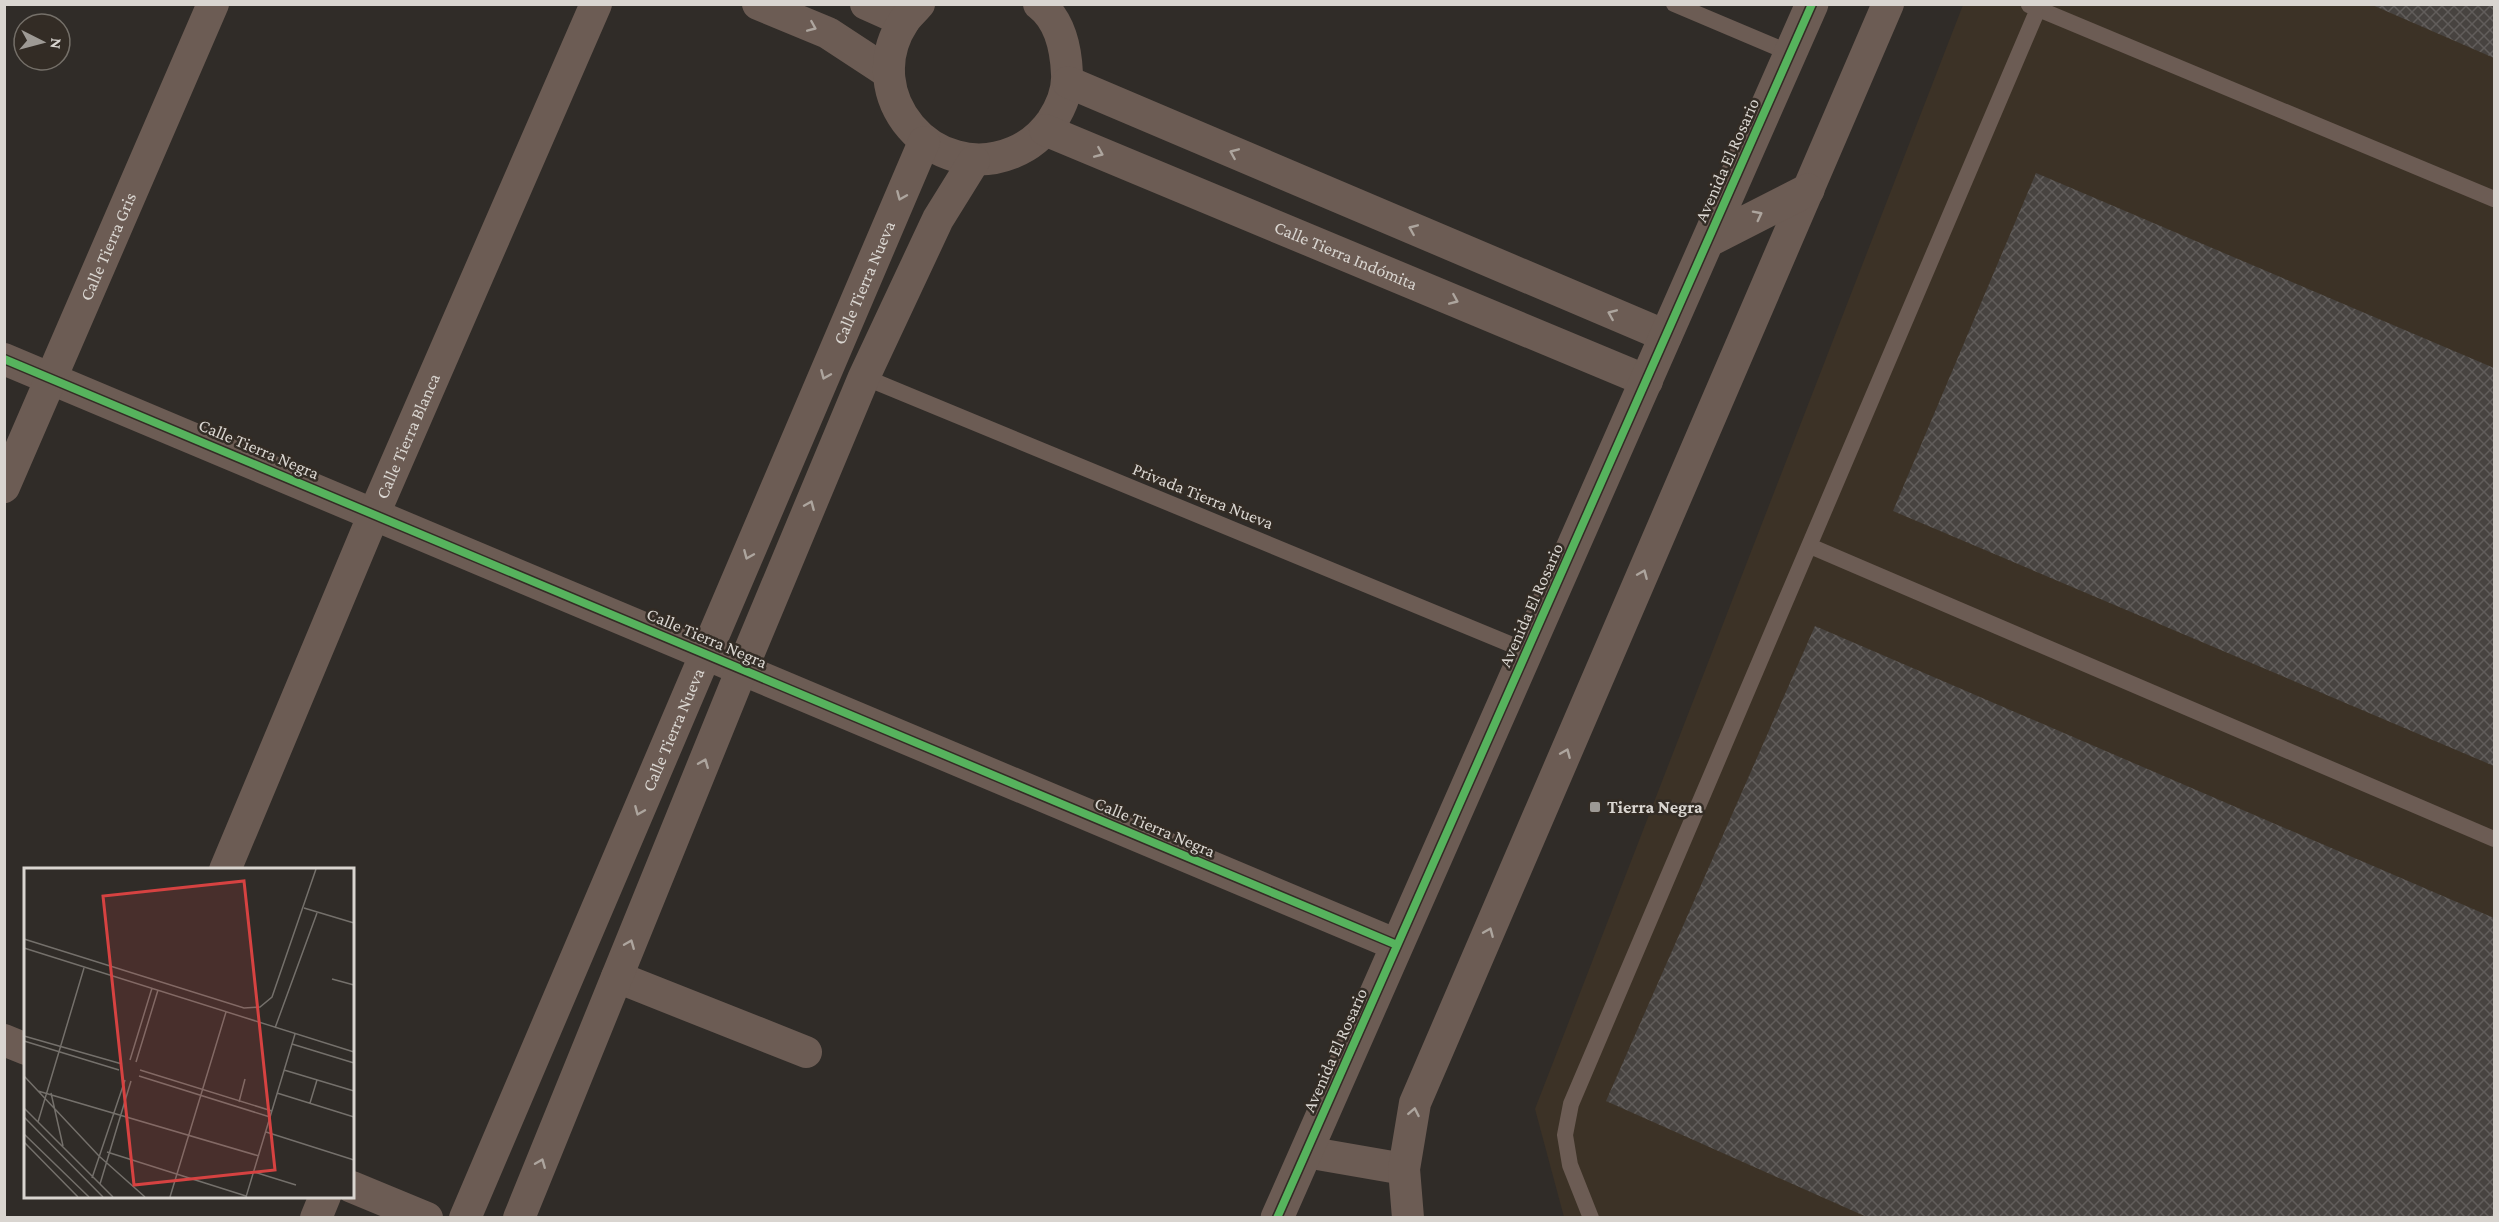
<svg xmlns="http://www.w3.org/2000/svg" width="2499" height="1222" font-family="'Crimson Pro',serif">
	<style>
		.built { fill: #3c3226 }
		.building { fill: url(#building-cross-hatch) }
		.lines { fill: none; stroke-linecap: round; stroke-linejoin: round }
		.service { stroke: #6c5c54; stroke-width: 16 }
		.minor { stroke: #6c5c54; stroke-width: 32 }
		.tertiary { stroke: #6c5c54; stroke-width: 33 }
		.rail { stroke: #716862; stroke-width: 4.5; stroke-dasharray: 9 4.5; stroke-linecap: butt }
		.cycleway-casing { stroke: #332c25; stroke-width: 11 }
		.cycleway { stroke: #56b35d; stroke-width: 8 }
		.oneway { stroke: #ada59e }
		.poi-dot { fill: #9e9a95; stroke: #332c25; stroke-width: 2 }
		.labels { text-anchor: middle; stroke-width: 5; stroke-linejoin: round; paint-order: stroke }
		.street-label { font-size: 18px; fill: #d9d5d0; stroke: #332c25 }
		.poi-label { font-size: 18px; font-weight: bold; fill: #d9d5d0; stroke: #332c25; text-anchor: start }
		.inset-road { fill: none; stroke: #74706b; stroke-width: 1.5 }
		.view { fill: #d64241; fill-opacity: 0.15; stroke: #d64241; stroke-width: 3 }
		.inset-edge { fill: none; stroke: #d9d5d0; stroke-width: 3 }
	</style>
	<defs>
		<pattern id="building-cross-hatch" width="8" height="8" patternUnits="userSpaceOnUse" patternTransform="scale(1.5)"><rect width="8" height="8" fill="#474340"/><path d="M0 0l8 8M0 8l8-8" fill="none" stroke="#615d5b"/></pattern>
	</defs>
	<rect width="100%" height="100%" fill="#302c28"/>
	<path class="built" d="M1963,5H2494V1217H1564L1535,1109Z"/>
	<path class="building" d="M2370,4H2494V58Z
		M2036,173L2494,368V766L1893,511Z
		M1815,626L2494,918V1218H1869L1606,1101Z"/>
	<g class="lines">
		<path class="service" d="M1674,4L1790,53
			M2029,5L2494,199
			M864,377L1527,651
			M1810,546L2494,839
			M1591,1218L1570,1165L1565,1135L1571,1104L2038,9"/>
		<g class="minor">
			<path d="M758,4L828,33L889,73"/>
			<path d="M866,4L904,21"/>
			<path d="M919,4C914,10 908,15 904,21C855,95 934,186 1014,152C1029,146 1042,135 1052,121C1061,107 1068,91 1067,74C1066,49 1060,20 1039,4"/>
			<path d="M1068,82L1666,336"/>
			<path id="s1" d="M1045,130L1647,381"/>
			<path d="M4,359L1397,945"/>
			<path id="s2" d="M4,487L213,4"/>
			<path id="s3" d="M225,870L374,514L596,4"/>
			<path d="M617,977L806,1052"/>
			<path d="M4,1040L26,1049"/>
			<path d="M1306,1152L1404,1169"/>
			<path d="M352,1187L427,1218"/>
			<path d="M316,1218L325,1196"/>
			<path id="s4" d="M465,1218L924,142"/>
			<path d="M519,1218L742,669L864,377L938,219L974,161"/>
			<path d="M1408,1218L1404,1169L1415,1103L1888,4"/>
		</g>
		<path class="tertiary" d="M1708,241L1808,190
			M1277,1218L1812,4"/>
		<path class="rail" d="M2494,4V5"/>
		<g class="cycleway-casing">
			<path id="cycleway" d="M4,359L1397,945
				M1277,1218L1812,4"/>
		</g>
		<use href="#cycleway" class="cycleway"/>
	</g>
	<defs><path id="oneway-chevron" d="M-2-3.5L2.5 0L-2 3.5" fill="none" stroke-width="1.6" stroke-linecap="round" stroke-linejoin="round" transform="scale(1.5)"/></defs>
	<g class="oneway">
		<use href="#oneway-chevron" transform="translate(812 27) rotate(23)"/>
		<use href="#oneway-chevron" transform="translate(1099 153) rotate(23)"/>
		<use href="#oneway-chevron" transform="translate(1234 153) rotate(-157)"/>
		<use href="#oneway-chevron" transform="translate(901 196) rotate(113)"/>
		<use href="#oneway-chevron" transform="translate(1758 215) rotate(-27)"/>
		<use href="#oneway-chevron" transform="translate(1413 229) rotate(-157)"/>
		<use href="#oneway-chevron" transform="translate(1454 300) rotate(23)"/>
		<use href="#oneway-chevron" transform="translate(1612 314) rotate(-157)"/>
		<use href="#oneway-chevron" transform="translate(825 375) rotate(113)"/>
		<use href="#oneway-chevron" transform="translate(810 505) rotate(-67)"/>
		<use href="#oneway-chevron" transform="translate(748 555) rotate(113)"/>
		<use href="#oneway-chevron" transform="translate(1643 574) rotate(-67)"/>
		<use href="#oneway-chevron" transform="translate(1566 753) rotate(-67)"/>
		<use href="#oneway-chevron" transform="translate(704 763) rotate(-68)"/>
		<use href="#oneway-chevron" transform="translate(639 811) rotate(113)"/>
		<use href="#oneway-chevron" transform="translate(1489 932) rotate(-67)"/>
		<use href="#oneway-chevron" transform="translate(630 944) rotate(-68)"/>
		<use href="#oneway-chevron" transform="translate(1414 1112) rotate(-79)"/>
		<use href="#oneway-chevron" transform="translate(541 1163) rotate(-68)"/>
	</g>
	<rect class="poi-dot" x="1589" y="801" width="12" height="12" rx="3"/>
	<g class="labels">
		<g class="street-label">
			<text transform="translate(1727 160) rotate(-66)" y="6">Avenida El Rosario</text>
			<text dy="6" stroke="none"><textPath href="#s2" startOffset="262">Calle Tierra Gris</textPath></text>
			<text dy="6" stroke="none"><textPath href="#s1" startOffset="326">Calle Tierra Indómita</textPath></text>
			<text dy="6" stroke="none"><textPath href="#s4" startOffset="1017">Calle Tierra Nueva</textPath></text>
			<text dy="6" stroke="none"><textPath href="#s3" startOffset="471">Calle Tierra Blanca</textPath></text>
			<text transform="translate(259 449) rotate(23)" y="6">Calle Tierra Negra</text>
			<text transform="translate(1203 496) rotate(22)" y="6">Privada Tierra Nueva</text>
			<text transform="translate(1531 605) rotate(-66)" y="6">Avenida El Rosario</text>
			<text transform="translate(707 638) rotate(23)" y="6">Calle Tierra Negra</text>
			<text dy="6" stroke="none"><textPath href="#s4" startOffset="531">Calle Tierra Nueva</textPath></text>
			<text transform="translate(1155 827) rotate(23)" y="6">Calle Tierra Negra</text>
			<text transform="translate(1335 1050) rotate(-66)" y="6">Avenida El Rosario</text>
		</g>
		<g class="poi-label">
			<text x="1607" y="813">Tierra Negra</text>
		</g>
	</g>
	<g transform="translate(24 868)">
		<rect width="330" height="330" fill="#302c28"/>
		<path class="inset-road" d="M280,40L330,55M0,71L220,140L236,139L248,129L292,1M0,80L330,184M308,111L330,117M251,160L293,45M0,168L98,196M0,173L95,202M268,176L330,195M106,192L128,120M112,194L134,122M116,202L248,243M260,202L330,223M0,208L75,288L121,329M115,208L246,249M14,223L235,288M27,225L39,278M253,225L330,249M215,234L221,211M286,235L293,212M0,240L89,329M0,249L79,329M14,254L60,100M242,264L330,292M0,266L65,329M0,274L54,329M83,284L222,328M230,304L272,317M68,310L101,212M76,316L107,213M146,329L202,144M222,329L271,166"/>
		<path class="view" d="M220,13L251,302L110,317L79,28Z"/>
		<rect width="330" height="330" class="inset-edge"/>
	</g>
	<rect width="2499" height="1222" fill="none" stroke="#d9d5d0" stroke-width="12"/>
	<g transform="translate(42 42) rotate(96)"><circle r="28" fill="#332c25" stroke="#757069" stroke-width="1.5"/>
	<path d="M0-4.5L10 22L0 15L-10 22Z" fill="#9e9a95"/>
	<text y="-9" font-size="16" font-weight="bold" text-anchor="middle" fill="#d9d5d0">N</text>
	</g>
</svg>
